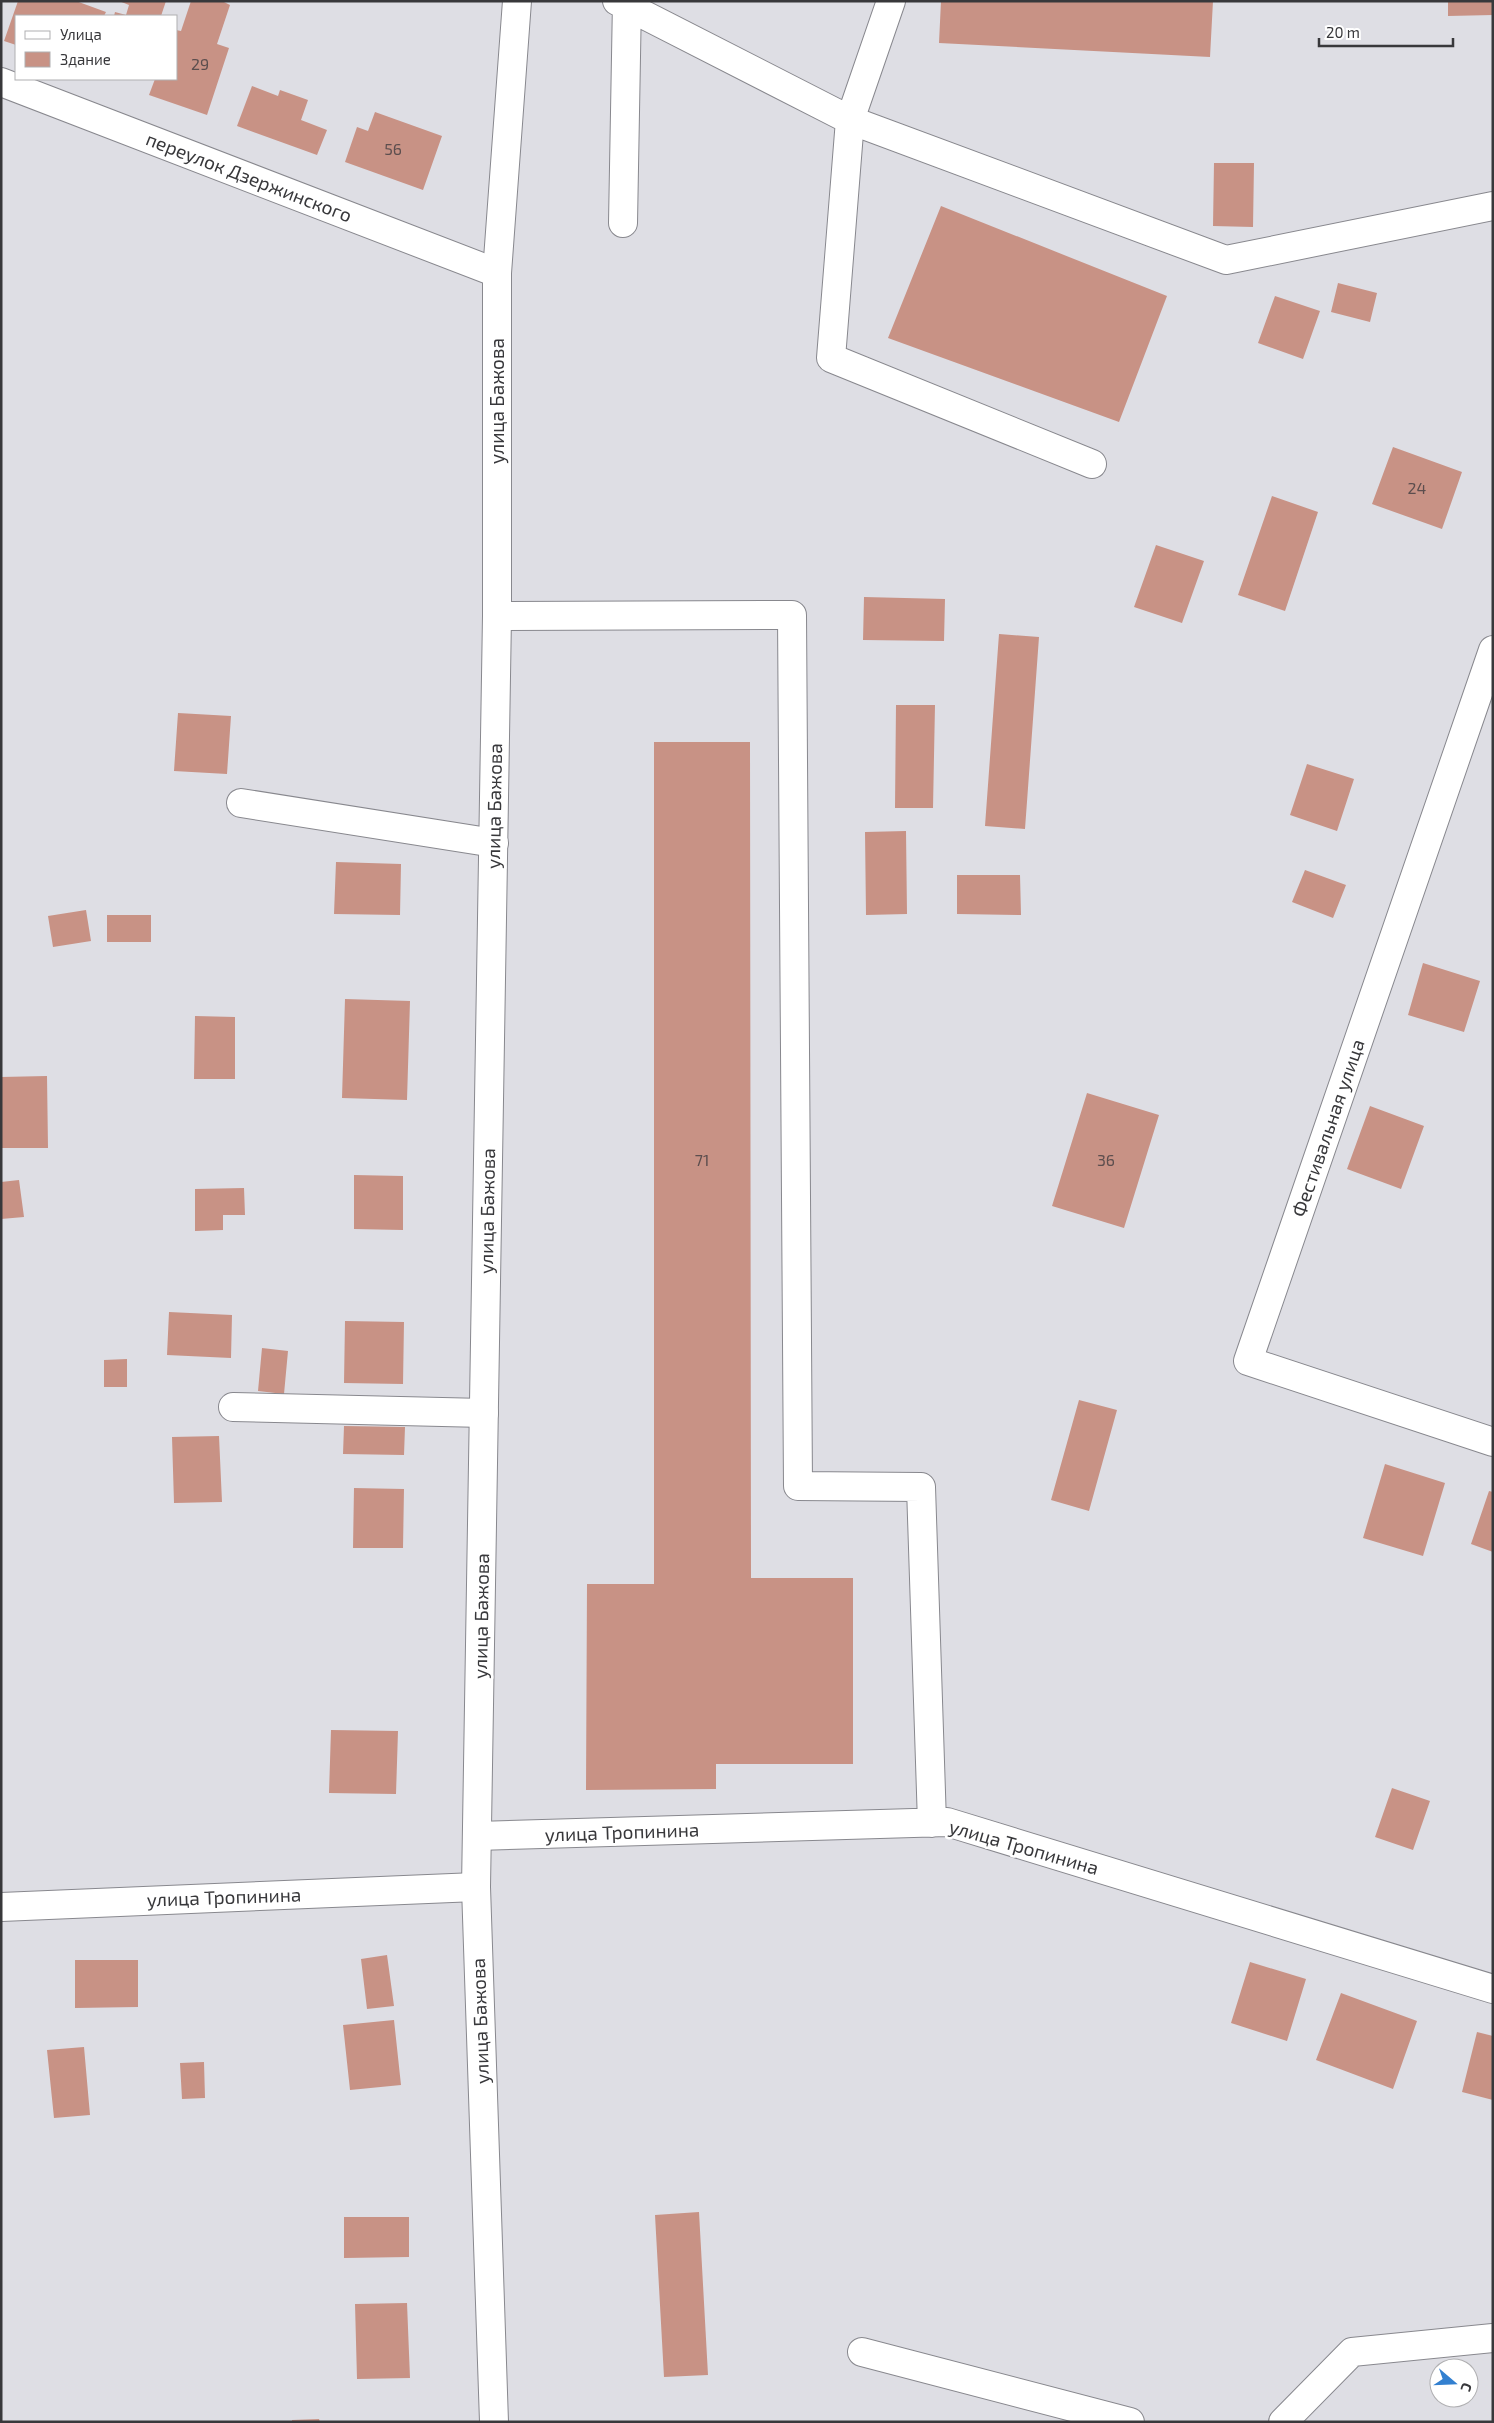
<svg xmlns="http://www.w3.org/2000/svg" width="1494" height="2423" font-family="'Exo 2',sans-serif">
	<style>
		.building { fill: #c89285 }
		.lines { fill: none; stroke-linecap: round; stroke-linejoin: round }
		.minor-casing { stroke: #88888e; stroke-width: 30 }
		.major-casing { stroke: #88888e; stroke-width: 30 }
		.minor { stroke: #fff; stroke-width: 28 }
		.major { stroke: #fff; stroke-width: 28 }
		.labels { text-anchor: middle; stroke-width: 5; stroke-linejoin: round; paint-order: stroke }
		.number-label { font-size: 16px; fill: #5c4e4e }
		.street-label { font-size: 19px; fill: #38383b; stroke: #fff }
	</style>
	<rect width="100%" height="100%" fill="#dedee4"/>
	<path class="building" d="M18,1H76L106,12L104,16H16V45L4,41Z
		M119,1H166L161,16H114L115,12L126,15L129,5Z
		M191,1H222L230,5L217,44L229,48L207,115L149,95L155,79H176V30L181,31Z
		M941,1H1213L1210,57L939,43Z
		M1448,1H1493V15L1448,16Z
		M252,86L278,96L280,90L308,100L301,120L327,130L317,155L237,126Z
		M375,112L442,136L423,190L345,162L357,127L368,131Z
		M1214,163H1254L1253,227L1213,226Z
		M941,206L1167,296L1119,422L888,338Z
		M1338,283L1377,293L1370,322L1331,312Z
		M1275,296L1320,311L1303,359L1258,343Z
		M1393,447L1462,472L1442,529L1372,504Z
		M1272,496L1318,512L1285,611L1238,595Z
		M1156,545L1204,561L1182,623L1134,607Z
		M864,597L945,599L944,641L863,640Z
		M999,634L1039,637L1025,829L985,826Z
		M896,705H935L933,808H895Z
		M178,713L231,716L227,774L174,771Z
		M654,742H750L751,1578H853V1764H716V1789L586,1790L587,1584H654Z
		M1307,764L1354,779L1337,831L1290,815Z
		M906,831L907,914L866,915L865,832Z
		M336,862L401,864L400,915L334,914Z
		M1305,870L1346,885L1333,918L1292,902Z
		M957,875H1020L1021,915L957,914Z
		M86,910L91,941L53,947L48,916Z
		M107,915H151V942H107Z
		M1423,963L1480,981L1464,1032L1408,1015Z
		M345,999L410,1001L407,1100L342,1098Z
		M195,1016L235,1017V1079H194Z
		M47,1076L48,1148H1V1077Z
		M1087,1093L1159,1115L1124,1228L1052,1206Z
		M1370,1106L1424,1126L1401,1189L1347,1169Z
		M354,1175L403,1176V1230L354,1229Z
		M19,1180L24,1217L1,1219V1182Z
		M244,1188L245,1215H223V1230L195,1231V1189Z
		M169,1312L232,1315L231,1358L167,1355Z
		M345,1321L404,1322L403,1384L344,1383Z
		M262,1348L288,1351L284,1394L258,1391Z
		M127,1359V1387H104V1360Z
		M1079,1400L1117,1410L1089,1511L1051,1500Z
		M344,1426L405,1427L404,1455L343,1454Z
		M219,1436L222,1502L174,1503L172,1437Z
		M1385,1464L1445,1483L1423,1556L1363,1538Z
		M354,1488L404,1489L403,1548H353Z
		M1489,1491L1493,1492V1552L1471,1544Z
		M331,1730L398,1731L396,1794L329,1793Z
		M1392,1788L1430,1801L1413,1850L1375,1837Z
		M387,1955L394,2006L367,2009L361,1959Z
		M75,1960H138V2007L75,2008Z
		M1250,1962L1306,1979L1287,2041L1231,2023Z
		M1341,1993L1417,2021L1393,2089L1316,2060Z
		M394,2020L401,2085L350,2090L343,2025Z
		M1477,2032L1493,2036V2100L1462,2092Z
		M84,2047L90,2115L54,2118L47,2050Z
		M204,2062L205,2098L182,2099L180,2063Z
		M699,2212L708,2375L664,2377L655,2215Z
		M344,2217H409V2257L344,2258Z
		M407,2303L410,2378L357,2379L355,2304Z
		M319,2419L320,2422H292V2420Z"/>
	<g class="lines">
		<g class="minor-casing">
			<path id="minor" d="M617,1L850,120L1226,260L1493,206
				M891,1L850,120L831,358L1092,464
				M1,82L497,273
				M623,223L627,1
				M497,616L792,615L798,1486L921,1487L932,1823
				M1493,650L1248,1361L1493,1442
				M241,803L494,843
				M233,1407L484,1413
				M477,1836L947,1822L1493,1989
				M1,1907L476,1887
				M862,2352L1130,2422
				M1283,2422L1352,2352L1493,2338"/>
		</g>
		<g class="major-casing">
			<path id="major" d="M494,2422L476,1887L497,616V273L517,1"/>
		</g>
		<use href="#minor" class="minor"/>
		<use href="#major" class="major"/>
	</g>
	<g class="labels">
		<g class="number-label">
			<text x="200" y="70">29</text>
			<text x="393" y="155">56</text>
			<text x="1417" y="494">24</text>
			<text x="702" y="1166">71</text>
			<text x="1106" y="1166">36</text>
		</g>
		<g class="street-label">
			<text transform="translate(249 177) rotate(21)" y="7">переулок Дзержинского</text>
			<text transform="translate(497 401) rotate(-90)" y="7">улица Бажова</text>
			<text transform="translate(494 806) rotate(-89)" y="7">улица Бажова</text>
			<text transform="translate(1328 1128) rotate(-71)" y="7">Фестивальная улица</text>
			<text transform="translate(487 1211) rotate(-89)" y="7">улица Бажова</text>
			<text transform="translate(481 1616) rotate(-89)" y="7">улица Бажова</text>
			<text transform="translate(622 1832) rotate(-2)" y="7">улица Тропинина</text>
			<text transform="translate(1024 1847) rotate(16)" y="7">улица Тропинина</text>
			<text transform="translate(224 1897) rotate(-2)" y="7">улица Тропинина</text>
			<text transform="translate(480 2021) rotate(-92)" y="7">улица Бажова</text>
		</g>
	</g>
	<rect width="1494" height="2423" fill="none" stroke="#38383b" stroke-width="5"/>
	<rect x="15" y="15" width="162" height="65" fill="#ffffff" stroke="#afafb1"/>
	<rect x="25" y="31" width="25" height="8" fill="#ffffff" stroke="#afafb1"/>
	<text x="60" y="40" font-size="15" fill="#38383b">Улица</text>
	<rect x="25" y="52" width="25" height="15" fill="#c89285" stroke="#afafb1"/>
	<text x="60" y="65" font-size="15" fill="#38383b">Здание</text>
	<g transform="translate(1454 2383) rotate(109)"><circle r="24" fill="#ffffff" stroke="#afafb1"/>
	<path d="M0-4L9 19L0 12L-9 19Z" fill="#3380d0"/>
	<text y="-8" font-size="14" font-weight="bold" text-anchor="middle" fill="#38383b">С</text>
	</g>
	<path d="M1319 38v8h134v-8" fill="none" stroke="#38383b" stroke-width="2.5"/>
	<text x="1326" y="38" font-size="15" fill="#38383b" stroke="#ffffff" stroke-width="4" paint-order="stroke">20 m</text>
</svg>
